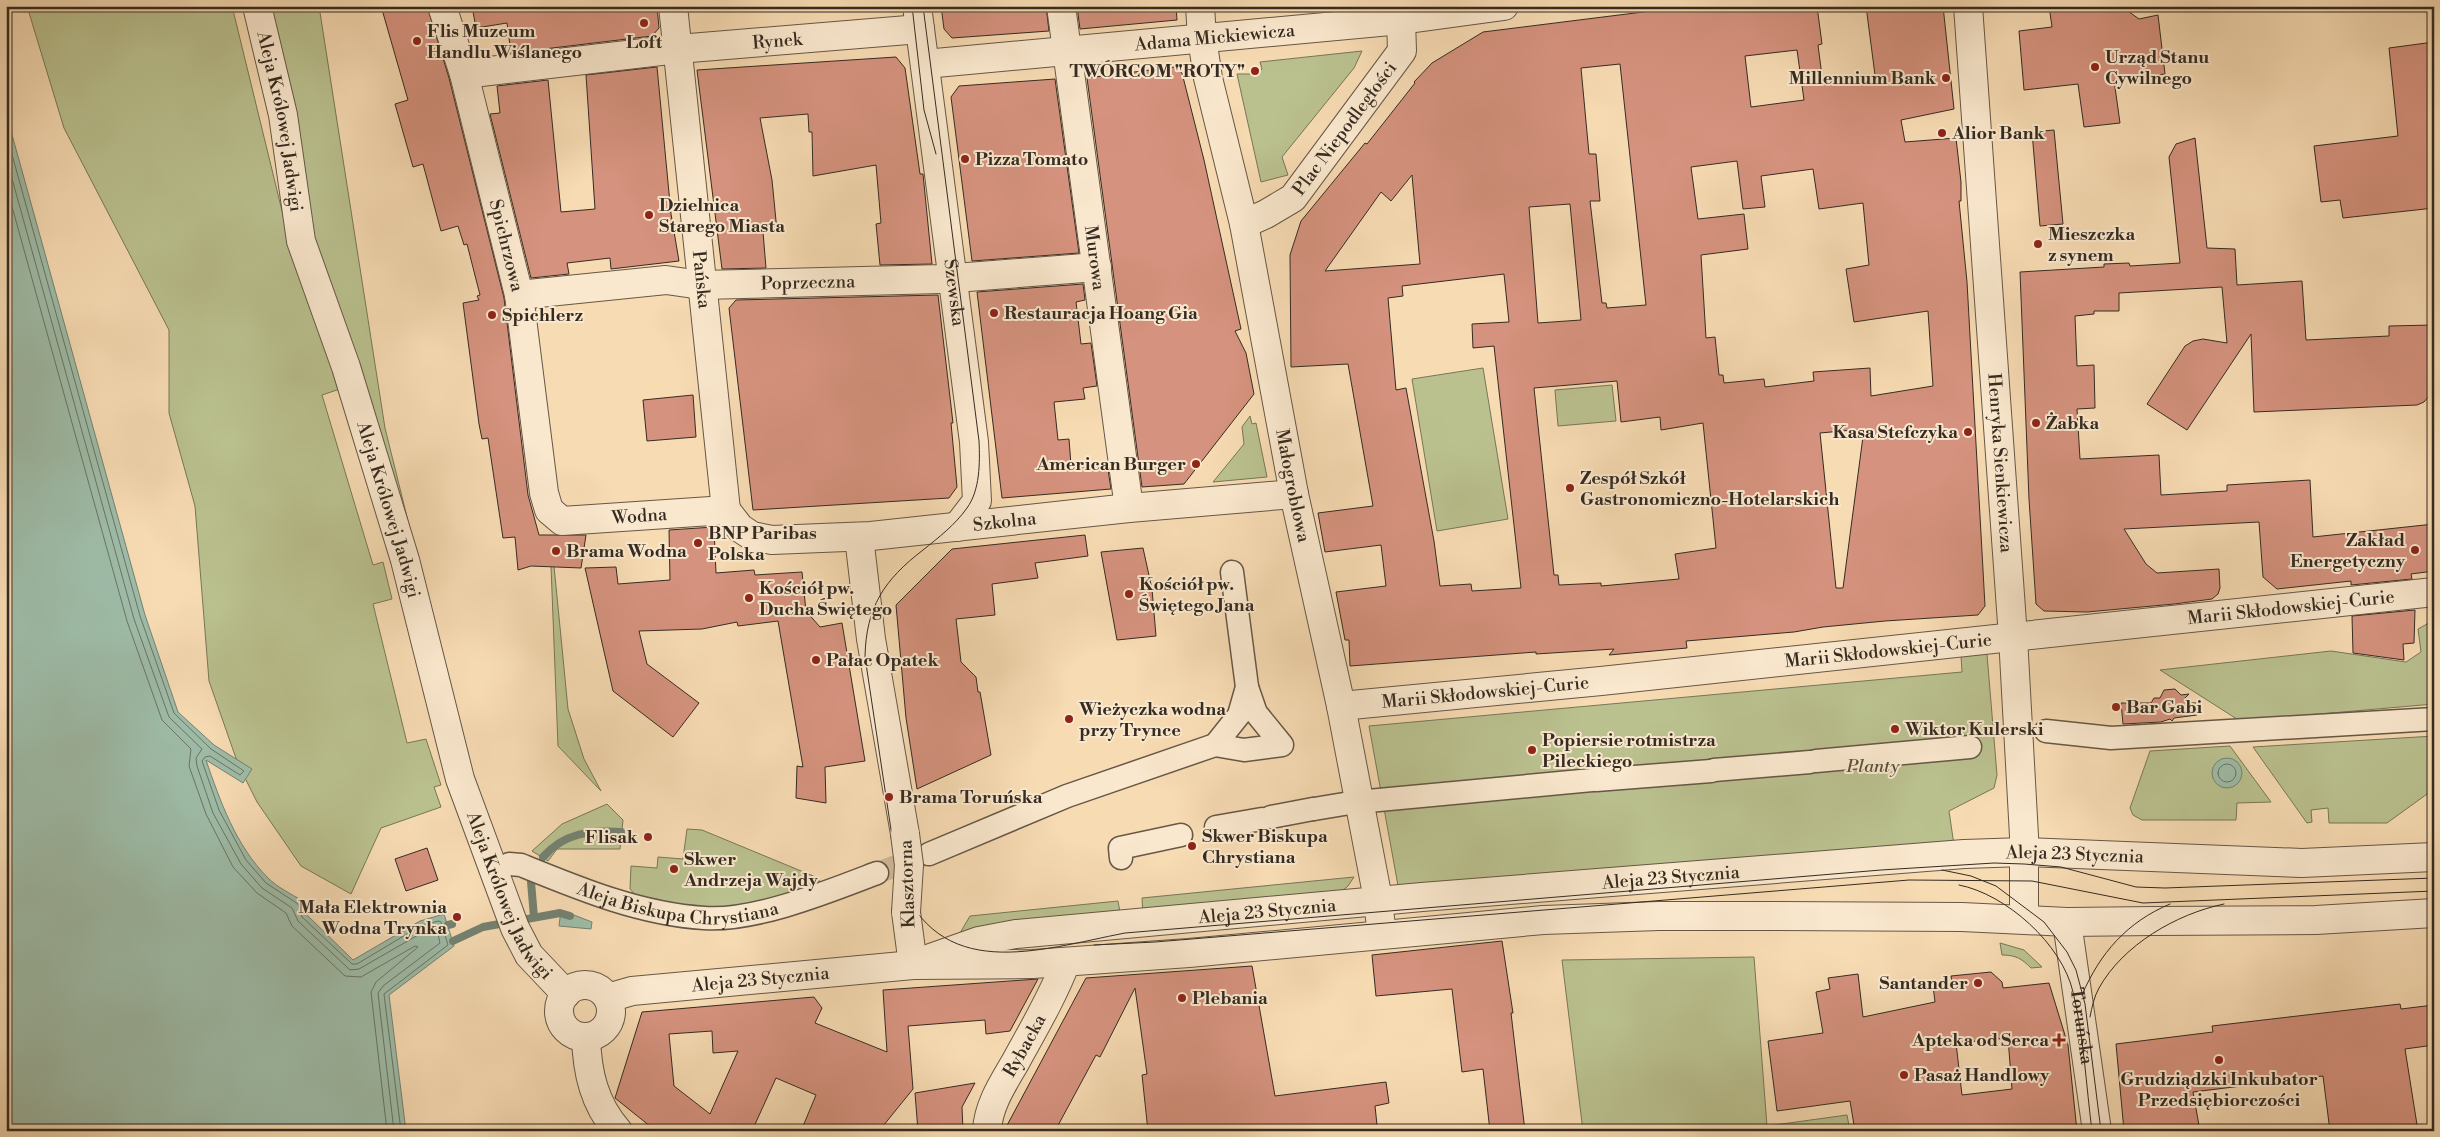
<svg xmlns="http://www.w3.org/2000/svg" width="2440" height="1137" font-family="'Libre Bodoni',serif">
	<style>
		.green { fill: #bac18f; stroke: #787658 }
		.water { fill: #9ebca8; stroke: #748272 }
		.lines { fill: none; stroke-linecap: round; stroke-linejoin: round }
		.shore { stroke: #6a7464; stroke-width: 1 }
		.stream { stroke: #748272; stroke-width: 8 }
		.building { fill: #d5927e; stroke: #352b21; fill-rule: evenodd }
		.pedestrian-tunnel { stroke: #d0b896; stroke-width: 22; stroke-dasharray: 22 11; stroke-linecap: butt }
		.pedestrian-casing { stroke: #665746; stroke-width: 25 }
		.minor-casing { stroke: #665746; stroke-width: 30 }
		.tertiary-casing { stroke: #665746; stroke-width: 30 }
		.pedestrian { stroke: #fae8ce; stroke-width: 22 }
		.minor { stroke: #fae8ce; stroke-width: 28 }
		.tertiary { stroke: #fae8ce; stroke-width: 28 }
		.tram { stroke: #352b21; stroke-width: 1 }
		.minor-bridge-casing { stroke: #665746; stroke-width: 30; stroke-linecap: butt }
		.minor-bridge { stroke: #fae8ce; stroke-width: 28 }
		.poi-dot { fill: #8f2418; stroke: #fae8ce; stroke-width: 2 }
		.labels { text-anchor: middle; stroke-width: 4; stroke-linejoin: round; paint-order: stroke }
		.poi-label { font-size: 18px; font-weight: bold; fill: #352b21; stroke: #fae8ce; text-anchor: start }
		.street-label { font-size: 18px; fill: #352b21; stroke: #fae8ce }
		.park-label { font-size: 18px; font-style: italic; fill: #56503c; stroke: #fae8ce }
	</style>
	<rect width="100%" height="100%" fill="#f7dbb3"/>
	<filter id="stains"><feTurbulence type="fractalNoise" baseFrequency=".004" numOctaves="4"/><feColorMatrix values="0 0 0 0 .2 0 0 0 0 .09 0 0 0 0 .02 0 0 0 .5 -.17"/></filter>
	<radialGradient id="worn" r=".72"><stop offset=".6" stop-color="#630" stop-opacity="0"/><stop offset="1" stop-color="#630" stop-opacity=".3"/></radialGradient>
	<path class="green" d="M27,6H232L284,219L340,389L322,395L373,565L383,562L392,599L373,604L407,743L426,739L441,785L434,787L441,807L381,828L351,894L301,866L257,802L238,764L209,681L195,506L169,413V330L64,128Z
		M266,6H319L385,428L413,541L316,264Z
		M1362,51L1354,68L1282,157L1288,175L1261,182L1237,74H1257L1262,69L1260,62Z
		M1483,368L1508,519L1437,531L1412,379Z
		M1612,385L1616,421L1558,426L1555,390Z
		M1250,416L1252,424L1256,423L1267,477L1213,482L1244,444L1242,427Z
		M551,566H554L568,709L584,759L601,791L558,746Z
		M2434,620V704L2240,721L2160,670L2331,651L2406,662L2421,652L2418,629Z
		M1987,654L1997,775L1994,788L1949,811L1954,845L1399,891L1369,726L1962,672L1961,656Z
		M2434,736V789L2387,823H2329L2328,808L2311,810L2312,822L2307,823L2253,747Z
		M2230,746L2271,802L2237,803L2236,820H2142L2133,815L2130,808L2150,751Z
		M607,804L623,820L620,849H557L548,861L532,851L562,824Z
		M687,829L702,830L818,878L821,885L755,904L707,910L637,897L630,889L631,866L657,868L658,857L683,859Z
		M1354,877L1348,886L1338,894L1143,916L1142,898Z
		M1118,901L1121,918L960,933L970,916Z
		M2000,943L2024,950L2042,967L2031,968C2022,959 2016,955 2002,955Z
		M1754,957L1767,1126L1847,1115L1850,1131H1583L1562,960Z"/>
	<path class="water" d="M6,113L145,615L178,712L214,745L252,769L243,783L206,760C220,801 236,846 268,878C277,887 291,894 303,901L306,914L353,960L420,921L444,914L454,946L389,995L406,1131H6Z
		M2212 773a15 15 0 1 1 30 0a15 15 0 1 1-30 0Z
		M561,910L592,922L591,929L559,926Z"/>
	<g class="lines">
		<path class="shore" d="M6,133L140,616L174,713L211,749L244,771L240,775L210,756L205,757L202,761L219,810L246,860L266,883L298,904L302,917L352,964H357L422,925L439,921L441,922L448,945L384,994L401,1131
			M6,157L134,619L169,717L202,749L196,758L197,766L213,813L241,864L262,888L292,908L298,921L350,970L359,969L425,931L435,928L437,930L440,943L383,986L378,993L394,1131
			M6,185L127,621L162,720L191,749L189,766L206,814L233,867L257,893L286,913L292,926L345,976L361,977L415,946L418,947L376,982L371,992L387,1131
			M2218 773a9 9 0 1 1 18 0a9 9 0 1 1-18 0Z"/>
		<path class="stream" d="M543,857C564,833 590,830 621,832
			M531,882L534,917
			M448,925L452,924
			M453,941L483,927L560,913L570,916"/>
	</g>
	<path class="building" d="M381,6H427L449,78L504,298L528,495L539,535H586L581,568L531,566L518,570L515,537L503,538L488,438L482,439L479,424L463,303L479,300L477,296L480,295L467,244L464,245L458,226L441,231L423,164L413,167L395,104L408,100Z
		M472,6H657L659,28L652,36L511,53L507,23L476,28Z
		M941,6H1046L1049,31L952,38L944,29Z
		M1077,6H1176L1177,20L1080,29Z
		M1691,6H1817L1822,44L1818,45L1823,84L1875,75L1866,6H1943L1954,109L1901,120L1905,142L1956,138L1961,182V201H1959L1967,282L1985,606L1978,615L1885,621L1823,627L1794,632L1686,641L1687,648L1609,655L1614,649L1536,654V652L1350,666L1349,640H1345L1336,592L1386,586L1381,545L1325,552L1318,513L1373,506L1348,364L1291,367L1290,255L1301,221L1365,143L1367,144L1415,83L1414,82L1432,63L1483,32ZM1797,50L1804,100L1751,107L1745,56ZM1620,64L1646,305L1607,308L1606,303H1602L1590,201H1600L1596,154H1589L1581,68ZM1737,161L1743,209L1765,207L1761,176L1813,169L1819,209L1863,203L1869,265L1846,269L1854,322L1928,311L1933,386L1871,396L1870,368L1813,372L1814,381L1765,387L1764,379L1724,383L1723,375H1719L1715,337L1706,338L1701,255L1748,249L1744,214L1698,219L1691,167ZM1412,175L1420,264L1325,271L1381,192L1391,201ZM1570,204L1581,320L1538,323L1529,207ZM1504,274L1509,322L1472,324L1473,348L1494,346L1521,588L1472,591L1471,584L1440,586L1434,541L1406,388L1396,390L1388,298L1403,296L1402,286ZM1617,381L1621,422L1660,417L1661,430L1703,423L1716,548L1675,554L1679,579L1601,586V583L1559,585L1558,575H1554L1534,388ZM1864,429L1843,588H1836L1820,433Z
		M2049,6H2121L2139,19L2158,15L2165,74L2114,80L2120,123L2084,127L2078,84L2024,90L2019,31L2052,27Z
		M2434,42V208L2343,218L2340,200L2321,202L2314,146L2398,136L2389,48Z
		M896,57L905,68L920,174H923L932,264L880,265L876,224L881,223L876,165L813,176L812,132H809L808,114L760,118L772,180L777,231L763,232L766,268L722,269L697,70Z
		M657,67L671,214L679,261L611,269L610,258L567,263L569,274L531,278L490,114L500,113L497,86L548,80L561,212L595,209L586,75Z
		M1174,67L1182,73L1204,160L1241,329L1235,331L1246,353L1254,394L1184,484L1142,487L1087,78Z
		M1055,79L1079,253L972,261L951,97L959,86Z
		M2054,130L2063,224L2040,226L2032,132Z
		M2195,138L2207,248L2235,249L2237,285L2302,281L2306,340L2389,336V326L2433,325V391L2424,402L2417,405L2254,412L2251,334L2187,430L2147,404L2185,346L2193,341L2203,339L2227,343L2222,287L2119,293V311H2094V314L2075,316L2077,366L2094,365L2095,408L2077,409L2080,459L2159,455L2161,495L2227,491V485L2310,480L2313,537L2434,524V571L2411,574L2412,579L2351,585V581L2277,589L2263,577L2259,522L2124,529L2146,564L2157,573L2219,569L2220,588L2218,594L2212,599L2174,604L2087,612L2044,611L2036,604L2029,499L2020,272L2104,267V264L2129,263L2130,266L2180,263L2169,157L2176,144Z
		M1083,284L1085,300L1076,302L1081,344L1091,343L1097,386L1083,388L1085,399L1054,402L1058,440L1069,439L1071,465L1107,463L1111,489L1002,498L977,292Z
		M938,295L953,423H951L957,487L949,498L753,510L729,308L736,300Z
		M693,395L696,437L647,441L643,400Z
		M714,527L716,573L754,570L755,575L802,572L806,611L820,627L842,623L865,761L825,767L826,803L796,798L797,766L803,767L778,621L738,626L737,622L702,629L639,631L647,664L699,703L673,737L613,691L585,568L616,567L618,584L670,580L669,530Z
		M1085,535L1088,556L1035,563L1038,578L992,584L995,615L956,619L961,662L976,677L978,692H980L991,755L917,789L906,718L896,605L952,549Z
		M1143,548L1152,589L1156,636L1117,640L1101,552Z
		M2415,610L2414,643L2403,644L2404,660L2353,653L2352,616Z
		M2175,689L2181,695L2189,694L2184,699L2187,703H2196L2197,715L2174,718L2172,721L2170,719L2161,722L2123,724L2121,703H2151L2154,698H2160L2164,690Z
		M427,848L438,880L406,891L395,859Z
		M1502,941L1513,1013H1511L1525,1131H1490L1483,1069L1462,1072L1452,989L1376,996L1372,955Z
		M1252,966L1275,1096L1386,1082L1389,1103L1375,1106L1377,1125L1339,1131H1148L1142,1075L1147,1074L1135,988L1100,1057L1096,1055L1055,1131H1004L1086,978Z
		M1991,972L2002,982L2003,988L2049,983L2068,1045L2077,1131H1855L1850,1101L1777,1111L1768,1041L1823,1033L1816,992L1830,989L1828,978L1858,974L1863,1017L1935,1002L1933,986L1952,983L1951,976ZM2008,1038L2012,1089L1962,1095L1956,1043Z
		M1038,979L1010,1031L986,1034L985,1020L908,1026L913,1089L879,1131H801L816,1095L776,1078L752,1131H656L615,1098L642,1012L814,997L822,1008L815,1023L887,1052L883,990ZM712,1031L713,1053L738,1051L710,1114L674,1086L669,1034Z
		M2400,1004L2401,1009L2434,1005V1045L2405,1049L2418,1131H2330L2323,1076L2193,1092L2200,1131H2124L2116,1044L2213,1032L2212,1026Z
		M975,1083L962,1107L963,1131H918L915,1093Z"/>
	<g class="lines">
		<path class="pedestrian-tunnel" d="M877,873L923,856"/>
		<g class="pedestrian-casing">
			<g id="pedestrian">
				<path d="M2046,731L2111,738L2434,719"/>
				<path d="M1215,745L1244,750L1282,745L1256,713L1247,687"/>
				<path d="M1816,761L1970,747"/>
				<path d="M1714,770L1810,762"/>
				<path d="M1596,780L1711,771"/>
				<path d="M1368,801L1592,780"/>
				<path d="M1314,809L1344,804"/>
				<path d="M1271,817L1313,809"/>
				<path d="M1216,827L1262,819"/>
				<path d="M929,854L1067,796L1215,745L1239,715L1247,687L1232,572"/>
				<path d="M1121,858L1120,848L1181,835"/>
				<path id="s1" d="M509,864L521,865C580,889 640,914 704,918C754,922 830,891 877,873"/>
			</g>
		</g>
		<g class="minor-casing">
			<g id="minor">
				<path id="s2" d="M257,6L283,115L301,241L346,367L405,560L460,779L515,928L529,955L566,994"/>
				<path id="s3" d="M442,6L464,74L519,295L544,493L549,510L562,521L726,510"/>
				<path id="s4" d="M673,6L726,510"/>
				<path id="s5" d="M917,6L974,442L977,501L957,527"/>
				<path id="s6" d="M1061,6L1129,508"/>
				<path id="s7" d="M1200,6L1202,38L1208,78L1244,224L1294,494L1341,706L1377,894L1382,934"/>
				<path id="s8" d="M925,64L1401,20L1504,6"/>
				<path id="s9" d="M464,74L678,49L920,29"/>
				<path id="s10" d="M1244,224L1266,214L1293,198L1402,51L1401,20L1396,6"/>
				<path id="s11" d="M519,295L666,280L701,285L942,279L1097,267"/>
				<path id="s12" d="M726,510L740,528L752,536L772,540L871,536L1129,508L1294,494"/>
				<path d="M859,537L871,639L905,834"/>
				<path id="s13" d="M1341,706L1601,681L2434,592"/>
				<path d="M906,912L913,965"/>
				<path id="s14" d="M2067,922L2097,1131"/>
				<circle cx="585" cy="1011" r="26"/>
				<path d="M586,1037C587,1072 594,1104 618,1131"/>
				<path id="s15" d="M987,1131C988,1105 1004,1082 1016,1061C1034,1028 1053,996 1066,962"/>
			</g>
		</g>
		<g class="tertiary-casing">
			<g id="tertiary">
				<path id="s16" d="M1968,6L2013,637L2024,836V918"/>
				<path id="s17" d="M928,959L979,941L1016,934L1422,897L1964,854L2024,852L2302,863L2434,857"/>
				<path id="s18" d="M608,998L632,991L913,965L1033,964L1189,953L1543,920L1659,916H1755L1962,917L2067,922L2154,921L2316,920L2434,913"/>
			</g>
		</g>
		<use href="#pedestrian" class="pedestrian"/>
		<use href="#minor" class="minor"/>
		<use href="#tertiary" class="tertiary"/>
		<path class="tram" d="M912,6L924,110L936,154
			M923,6L979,441C980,463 980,490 967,508C955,525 938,538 923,550C884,580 866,607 865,657L898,876C938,985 1038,950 1125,933L1881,870L1994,863L2024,864L2061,867L2136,887L2165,888L2434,878
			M1942,870L1971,876L1996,886L2044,922L2067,952L2076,970L2085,1004L2101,1131
			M1959,885C2006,894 2062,944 2073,992C2084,1037 2086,1085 2092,1131
			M1094,945L1155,942L1909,880L2032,881L2143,903L2434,891
			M2082,995C2100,953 2127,922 2170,904
			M2090,1017C2092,1007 2094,997 2099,988C2123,945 2176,914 2224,904"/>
		<g class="minor-bridge-casing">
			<path id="minor-bridge" d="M905,834L909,865L906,912"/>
		</g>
		<use href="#minor-bridge" class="minor-bridge"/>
	</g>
	<g class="poi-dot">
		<circle cx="644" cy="23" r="5"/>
		<circle cx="417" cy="41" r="5"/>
		<circle cx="2095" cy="67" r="5"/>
		<circle cx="1255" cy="71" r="5"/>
		<circle cx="1946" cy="78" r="5"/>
		<circle cx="1942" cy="133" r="5"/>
		<circle cx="965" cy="159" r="5"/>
		<circle cx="649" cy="215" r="5"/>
		<circle cx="2038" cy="244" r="5"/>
		<circle cx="994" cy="313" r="5"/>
		<circle cx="492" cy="315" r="5"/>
		<circle cx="2036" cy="423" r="5"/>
		<circle cx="1968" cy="432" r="5"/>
		<circle cx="1196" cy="464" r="5"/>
		<circle cx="1570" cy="488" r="5"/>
		<circle cx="698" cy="543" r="5"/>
		<circle cx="2415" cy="550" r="5"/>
		<circle cx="556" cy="551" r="5"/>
		<circle cx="1129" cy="594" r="5"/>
		<circle cx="749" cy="598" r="5"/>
		<circle cx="816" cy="660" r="5"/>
		<circle cx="2116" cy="707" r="5"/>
		<circle cx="1069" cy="719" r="5"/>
		<circle cx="1895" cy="729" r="5"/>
		<circle cx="1532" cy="750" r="5"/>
		<circle cx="889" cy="797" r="5"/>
		<circle cx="648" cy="837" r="5"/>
		<circle cx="1192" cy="846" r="5"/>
		<circle cx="674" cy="869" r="5"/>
		<circle cx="457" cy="917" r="5"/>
		<circle cx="1978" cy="983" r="5"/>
		<circle cx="1182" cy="998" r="5"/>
		<path d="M2056.5 1032.5h5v5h5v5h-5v5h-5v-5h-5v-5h5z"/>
		<circle cx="2219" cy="1060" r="5"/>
		<circle cx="1904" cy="1075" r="5"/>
	</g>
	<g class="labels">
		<g class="poi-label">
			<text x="427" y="37">Flis Muzeum<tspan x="427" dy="21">Handlu Wiślanego</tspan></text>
			<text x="644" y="48" text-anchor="middle">Loft</text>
			<text x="2105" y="63">Urząd Stanu<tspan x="2105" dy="21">Cywilnego</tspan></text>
			<text x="1245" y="77" text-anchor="end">TWÓRCOM "ROTY"</text>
			<text x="1936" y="84" text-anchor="end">Millennium Bank</text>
			<text x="1952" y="139">Alior Bank</text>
			<text x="975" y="165">Pizza Tomato</text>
			<text x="659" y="211">Dzielnica<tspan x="659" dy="21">Starego Miasta</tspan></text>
			<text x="2048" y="240">Mieszczka<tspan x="2048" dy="21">z synem</tspan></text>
			<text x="1004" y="319">Restauracja Hoang Gia</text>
			<text x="502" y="321">Spichlerz</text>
			<text x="2046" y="429">Żabka</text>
			<text x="1958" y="438" text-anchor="end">Kasa Stefczyka</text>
			<text x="1186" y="470" text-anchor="end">American Burger</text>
			<text x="1580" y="484">Zespół Szkół<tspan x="1580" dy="21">Gastronomiczno-Hotelarskich</tspan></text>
			<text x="708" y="539">BNP Paribas<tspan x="708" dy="21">Polska</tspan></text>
			<text x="2405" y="546" text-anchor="end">Zakład<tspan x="2405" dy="21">Energetyczny</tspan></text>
			<text x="566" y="557">Brama Wodna</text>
			<text x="1139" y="590">Kościół pw.<tspan x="1139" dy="21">Świętego Jana</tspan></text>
			<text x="759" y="594">Kościół pw.<tspan x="759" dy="21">Ducha Świętego</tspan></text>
			<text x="826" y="666">Pałac Opatek</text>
			<text x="2126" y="713">Bar Gabi</text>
			<text x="1079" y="715">Wieżyczka wodna<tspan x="1079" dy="21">przy Trynce</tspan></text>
			<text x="1905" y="735">Wiktor Kulerski</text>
			<text x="1542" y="746">Popiersie rotmistrza<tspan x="1542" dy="21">Pileckiego</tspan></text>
			<text x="899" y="803">Brama Toruńska</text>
			<text x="1202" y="842">Skwer Biskupa<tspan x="1202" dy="21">Chrystiana</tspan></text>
			<text x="638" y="843" text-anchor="end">Flisak</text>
			<text x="684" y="865">Skwer<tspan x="684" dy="21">Andrzeja Wajdy</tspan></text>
			<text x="447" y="913" text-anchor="end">Mała Elektrownia<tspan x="447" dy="21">Wodna Trynka</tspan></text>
			<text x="1968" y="989" text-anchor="end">Santander</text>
			<text x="1192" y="1004">Plebania</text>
			<text x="2049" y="1046" text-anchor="end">Apteka od Serca</text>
			<text x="1914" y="1081">Pasaż Handlowy</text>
			<text x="2219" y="1085" text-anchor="middle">Grudziądzki Inkubator<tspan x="2219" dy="21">Przedsiębiorczości</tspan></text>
		</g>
		<g class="street-label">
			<text dy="6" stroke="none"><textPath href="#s8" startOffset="291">Adama Mickiewicza</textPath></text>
			<text dy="6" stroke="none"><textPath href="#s9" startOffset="315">Rynek</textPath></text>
			<text dy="6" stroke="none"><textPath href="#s2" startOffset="118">Aleja Królowej Jadwigi</textPath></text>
			<text dy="6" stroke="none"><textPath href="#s10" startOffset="142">Plac Niepodległości</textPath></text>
			<text dy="6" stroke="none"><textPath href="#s3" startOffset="248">Spichrzowa</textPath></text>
			<text dy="6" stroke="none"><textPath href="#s6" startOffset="254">Murowa</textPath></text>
			<text dy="6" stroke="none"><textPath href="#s4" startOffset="275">Pańska</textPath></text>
			<text dy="6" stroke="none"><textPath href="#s11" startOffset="290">Poprzeczna</textPath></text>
			<text dy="6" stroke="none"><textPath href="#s5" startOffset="289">Szewska</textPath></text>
			<text dy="6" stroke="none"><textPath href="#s16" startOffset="458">Henryka Sienkiewicza</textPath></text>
			<text dy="6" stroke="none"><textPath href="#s7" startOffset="489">Małogroblowa</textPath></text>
			<text dy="6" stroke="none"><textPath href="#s2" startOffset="522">Aleja Królowej Jadwigi</textPath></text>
			<text dy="6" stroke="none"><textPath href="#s3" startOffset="611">Wodna</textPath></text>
			<text dy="6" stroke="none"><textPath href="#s12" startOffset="291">Szkolna</textPath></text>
			<text dy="6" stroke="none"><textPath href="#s13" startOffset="955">Marii Skłodowskiej-Curie</textPath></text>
			<text dy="6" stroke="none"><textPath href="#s13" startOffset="550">Marii Skłodowskiej-Curie</textPath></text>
			<text dy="6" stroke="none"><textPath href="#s13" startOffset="145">Marii Skłodowskiej-Curie</textPath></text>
			<text dy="6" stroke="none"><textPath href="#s17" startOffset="1154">Aleja 23 Stycznia</textPath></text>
			<text dy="6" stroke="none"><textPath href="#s17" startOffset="749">Aleja 23 Stycznia</textPath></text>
			<text transform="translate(907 884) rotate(-92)" y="6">Klasztorna</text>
			<text dy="6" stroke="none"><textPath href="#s2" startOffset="928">Aleja Królowej Jadwigi</textPath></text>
			<text dy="6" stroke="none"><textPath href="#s1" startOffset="176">Aleja Biskupa Chrystiana</textPath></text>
			<text dy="6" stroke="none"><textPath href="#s17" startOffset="344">Aleja 23 Stycznia</textPath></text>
			<text dy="6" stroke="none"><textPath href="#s18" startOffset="154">Aleja 23 Stycznia</textPath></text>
			<text dy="6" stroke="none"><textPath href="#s14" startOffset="105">Toruńska</textPath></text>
			<text dy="6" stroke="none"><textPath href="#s15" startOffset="94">Rybacka</textPath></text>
		</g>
		<g class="park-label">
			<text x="1873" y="772">Planty</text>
		</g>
	</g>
	<rect width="2440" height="1137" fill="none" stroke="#f7dbb3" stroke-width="25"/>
	<rect x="8" y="8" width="2425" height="1122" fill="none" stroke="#352b21" stroke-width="2.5"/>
	<rect x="12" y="12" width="2415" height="1112" fill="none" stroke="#352b21"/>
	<rect width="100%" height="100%" filter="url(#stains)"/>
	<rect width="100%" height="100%" fill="url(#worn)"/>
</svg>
